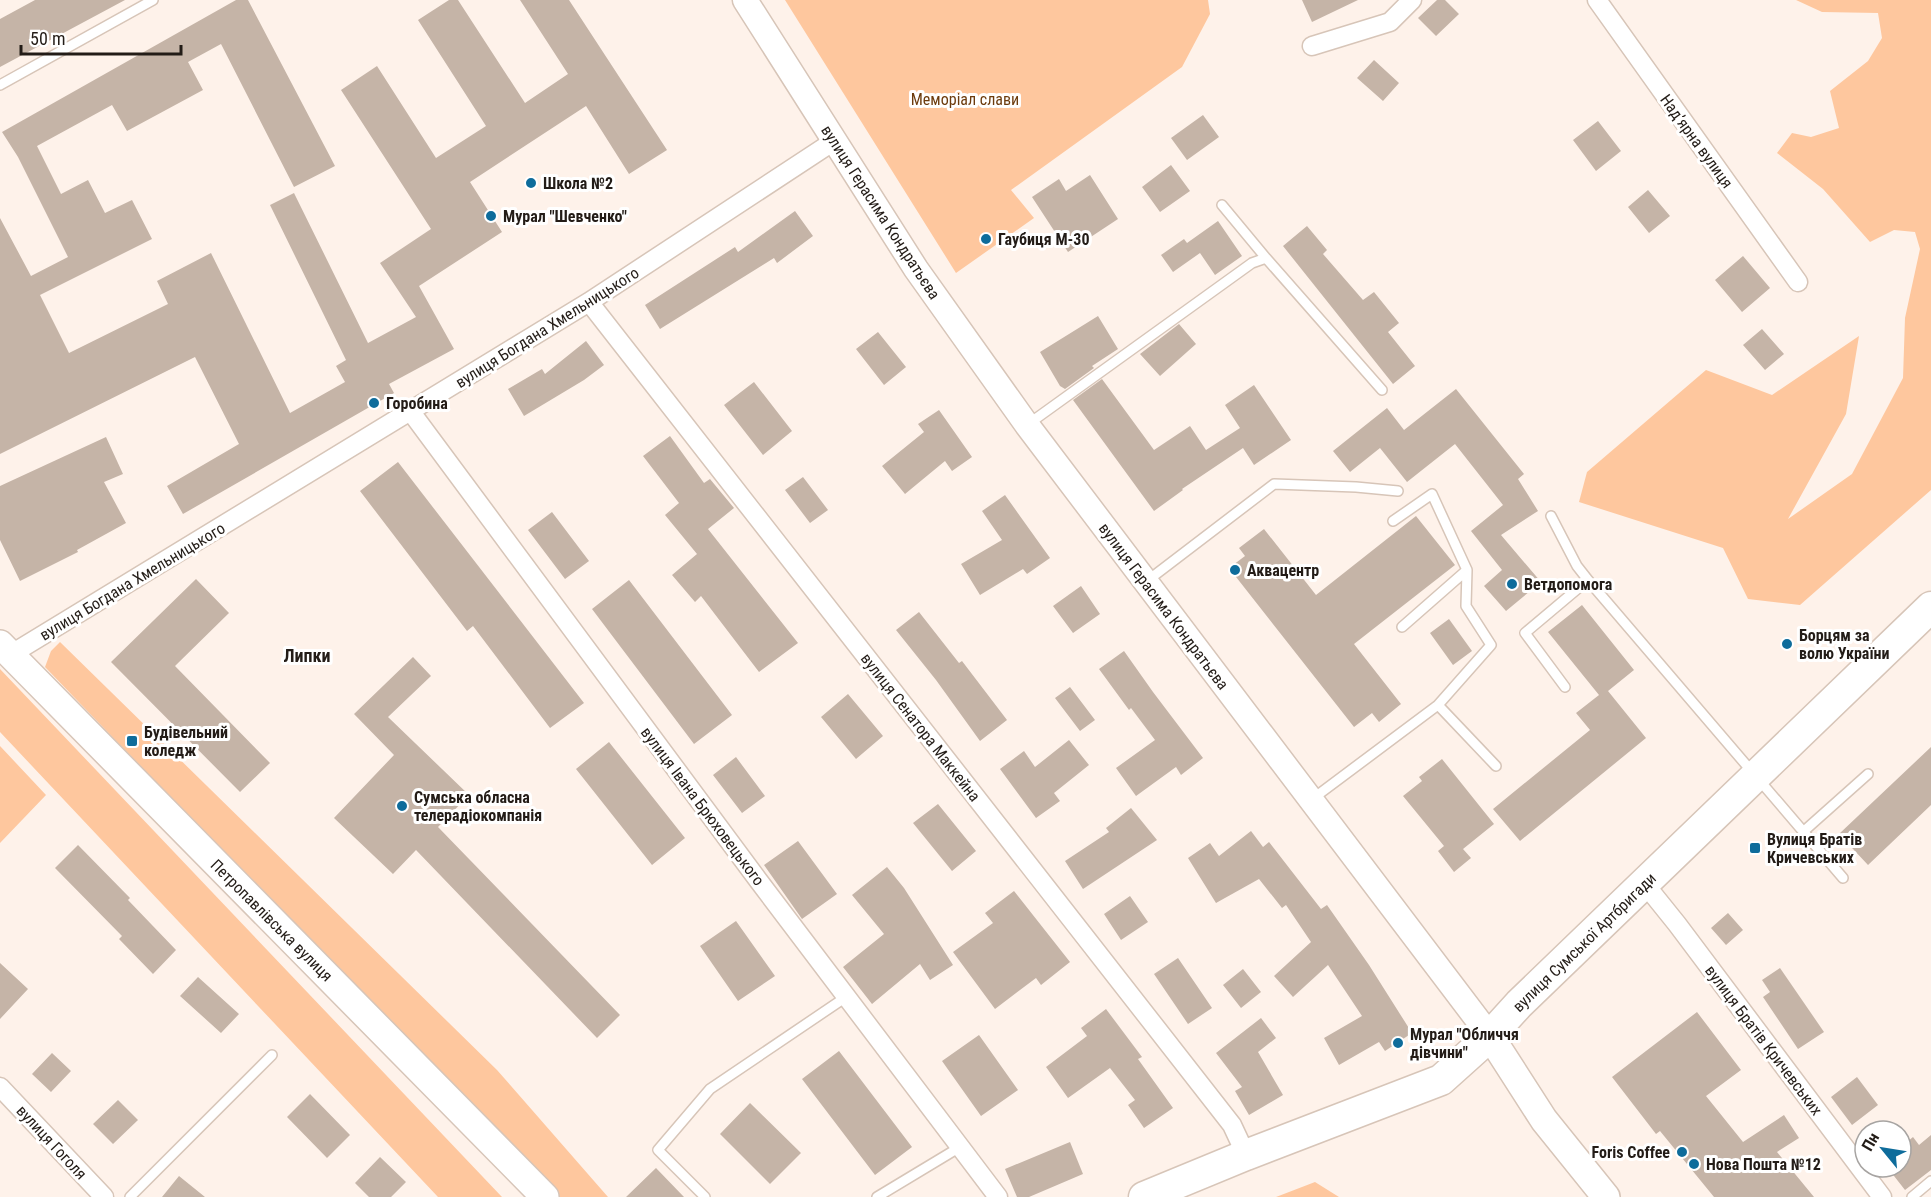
<svg xmlns="http://www.w3.org/2000/svg" width="1931" height="1197" font-family="'Roboto Condensed',sans-serif">
	<style>
		.green { fill: #fec79e }
		.building { fill: #c5b4a7 }
		.lines { fill: none; stroke-linecap: round; stroke-linejoin: round }
		.service-casing { stroke: #d7c5b8; stroke-width: 12 }
		.minor-casing { stroke: #d7c5b8; stroke-width: 21 }
		.tertiary-casing { stroke: #d7c5b8; stroke-width: 27 }
		.secondary-casing { stroke: #d7c5b8; stroke-width: 30 }
		.primary-casing { stroke: #d7c5b8; stroke-width: 33 }
		.service { stroke: #fff; stroke-width: 9 }
		.minor { stroke: #fff; stroke-width: 18 }
		.tertiary { stroke: #fff; stroke-width: 24 }
		.secondary { stroke: #fff; stroke-width: 27 }
		.primary { stroke: #fff; stroke-width: 30 }
		.poi-dot { fill: #0e6c9b; stroke: #fff; stroke-width: 2 }
		.labels { text-anchor: middle; stroke-width: 6; stroke-linejoin: round; paint-order: stroke }
		.park-label { font-size: 16px; fill: #6c3b0d; stroke: #fff }
		.street-label { font-size: 16px; fill: #231c17; stroke: #fff }
		.poi-label { font-size: 16px; font-weight: bold; fill: #231c17; stroke: #fff; text-anchor: start }
		.neighbourhood-label { font-size: 18px; font-weight: bold; fill: #231c17; stroke: #fff }
	</style>
	<rect width="100%" height="100%" fill="#fef2ea"/>
	<path class="green" d="M785,0H1208L1210,14L1182,67L1011,190L1034,218L956,273Z
		M1796,0H1931V490L1800,605L1748,599L1723,548L1579,502L1587,472L1706,370L1772,395L1859,336L1846,414L1788,519L1852,474L1903,378L1905,318L1920,249L1915,232L1894,230L1870,242L1823,189L1777,153L1792,133L1811,137L1839,128L1830,91L1868,61L1882,38L1878,13L1822,12Z
		M60,642L497,1070L608,1197H555L45,667L51,651Z
		M0,669L502,1197H438L0,732Z
		M0,746L46,795L0,843Z
		M1315,1182L1339,1197H1276Z"/>
	<path class="building" d="M35,0H125L0,67V19Z
		M236,0H248L335,166L294,187L221,44L188,62L203,90L127,131L112,105L37,146L61,194L88,180L105,213L132,200L152,239L40,295L69,353L168,304L157,281L211,253L290,413L345,382L336,366L346,360L270,205L294,193L368,343L416,317L380,263L431,229L341,90L377,66L436,158L486,126L418,20L449,0H458L525,103L568,74L520,0H569L667,150L629,174L586,106L470,182L502,232L419,286L454,349L389,384L394,393L183,514L167,486L239,444L195,357L0,454V218L31,276L68,257L18,157L2,132Z
		M1302,0H1358L1312,22Z
		M1437,0H1445L1459,14L1436,36L1418,18Z
		M1374,60L1399,83L1383,101L1357,78Z
		M1203,115L1219,137L1187,160L1171,138Z
		M1598,121L1621,151L1596,171L1573,140Z
		M1171,165L1190,191L1160,212L1142,187Z
		M1090,175L1118,219L1068,252L1032,197L1059,179L1066,191Z
		M1648,190L1670,216L1649,233L1628,207Z
		M795,211L813,236L777,263L774,258L660,329L645,305L735,247L738,252Z
		M1218,221L1242,256L1215,275L1200,253L1173,272L1161,255L1184,239L1187,243Z
		M1307,226L1327,250L1323,254L1363,300L1374,292L1399,323L1388,332L1415,366L1393,384L1283,246Z
		M1743,256L1770,288L1742,312L1715,280Z
		M1098,316L1118,349L1092,366L1094,368L1065,389L1060,386L1040,352Z
		M1179,324L1196,344L1160,376L1140,354Z
		M1762,329L1784,354L1765,370L1743,345Z
		M878,332L906,367L884,385L856,349Z
		M586,341L604,365L584,380L524,416L508,389L542,369L545,374Z
		M1102,379L1154,450L1190,426L1206,450L1240,428L1225,405L1254,385L1291,440L1254,465L1243,448L1182,489L1183,490L1154,511L1073,400Z
		M754,382L792,431L763,455L724,405Z
		M1456,389L1524,474L1518,479L1538,511L1501,535L1541,582L1506,611L1484,586L1502,570L1471,531L1503,505L1455,444L1407,482L1380,448L1350,472L1333,451L1387,408L1404,430Z
		M939,410L972,457L952,471L945,461L905,494L882,466L924,432L918,424Z
		M670,436L704,483L710,479L734,508L708,529L798,643L759,672L701,596L695,602L672,575L697,554L665,515L679,503L643,456Z
		M106,437L123,474L104,482L126,523L77,550L78,552L20,581L0,540V486Z
		M398,462L584,703L550,728L473,626L467,631L360,491Z
		M803,477L828,510L810,523L785,490Z
		M1005,495L1050,558L1027,574L1023,569L980,595L961,564L1002,540L982,511Z
		M552,512L589,561L565,579L528,530Z
		M1416,516L1455,565L1354,644L1401,704L1379,722L1372,713L1354,727L1229,568L1245,556L1239,548L1264,529L1316,595Z
		M196,579L229,613L175,666L270,763L240,792L111,662Z
		M629,580L732,715L694,744L592,609Z
		M1081,586L1100,614L1073,633L1053,606Z
		M1582,605L1634,670L1608,691L1646,738L1520,841L1493,809L1590,730L1576,713L1599,695L1548,632Z
		M919,612L959,663L962,661L1007,720L980,741L936,680L896,630Z
		M1449,619L1472,651L1453,665L1430,633Z
		M1124,651L1153,692L1203,758L1181,775L1176,767L1136,796L1116,768L1155,740L1131,708L1129,710L1099,669Z
		M413,657L431,676L388,717L469,795L438,827L620,1015L597,1038L416,850L393,874L334,818L394,755L354,714Z
		M1070,687L1095,720L1080,731L1055,698Z
		M848,694L883,736L856,759L821,717Z
		M1069,740L1089,765L1054,793L1060,801L1036,818L1000,769L1024,751L1035,767Z
		M609,742L685,838L652,865L576,769Z
		M1931,747V805L1868,865L1839,834Z
		M736,757L765,796L742,813L713,775Z
		M1442,759L1494,824L1463,849L1471,858L1454,872L1438,851L1444,846L1403,796L1422,781L1419,777Z
		M938,804L976,851L952,871L913,823Z
		M1131,808L1157,840L1083,889L1065,861L1109,832L1106,828Z
		M1251,831L1263,847L1269,842L1321,909L1327,905L1369,965L1412,1033L1385,1051L1379,1042L1339,1065L1324,1038L1362,1016L1328,965L1293,997L1274,976L1311,942L1286,905L1282,908L1259,879L1216,903L1188,858L1210,843L1219,856Z
		M798,841L837,894L802,919L764,865Z
		M78,845L130,898L128,900L176,950L153,974L119,939L122,936L55,868Z
		M887,867L904,888L953,965L930,980L920,964L872,1004L843,967L884,934L852,895Z
		M1014,891L1070,962L1041,985L1036,978L995,1009L953,952L993,923L985,913Z
		M1130,896L1148,922L1121,940L1104,914Z
		M1728,913L1743,930L1726,945L1711,928Z
		M736,921L775,976L738,1001L700,946Z
		M1178,958L1212,1008L1188,1024L1154,974Z
		M0,963L28,989L0,1019Z
		M1780,968L1824,1032L1798,1049L1763,997L1770,992L1762,980Z
		M1243,969L1261,992L1241,1008L1223,985Z
		M198,977L239,1014L221,1033L180,996Z
		M1106,1009L1142,1057L1138,1059L1173,1108L1144,1128L1128,1105L1135,1100L1110,1068L1068,1098L1046,1067L1087,1036L1081,1028Z
		M1697,1012L1741,1070L1706,1096L1743,1142L1784,1115L1799,1138L1777,1152L1814,1197H1714L1660,1131L1656,1134L1612,1077Z
		M1261,1018L1276,1038L1258,1052L1283,1095L1249,1115L1235,1091L1242,1087L1216,1053Z
		M979,1035L1018,1090L981,1116L942,1061Z
		M839,1051L912,1147L875,1175L802,1079Z
		M52,1053L71,1071L51,1092L32,1074Z
		M1857,1077L1878,1105L1852,1125L1831,1097Z
		M310,1094L350,1135L327,1158L287,1117Z
		M118,1100L138,1120L113,1144L93,1124Z
		M750,1103L801,1153L770,1184L720,1134Z
		M1931,1135V1170L1905,1190L1887,1167H1901V1147L1913,1137L1919,1145Z
		M1070,1142L1083,1174L1029,1197H1017L1005,1169Z
		M380,1157L406,1182L391,1197H369L355,1183Z
		M656,1168L684,1197H626Z
		M179,1176L205,1197H162Z"/>
	<g class="lines">
		<g class="service-casing">
			<path id="service" d="M0,85L153,0
				M1222,205L1266,258
				M1027,425L1252,263L1266,258L1382,390
				M1551,516L1577,566L1588,580
				M1393,521L1432,494L1467,570L1466,606L1491,645L1438,705
				M1147,581L1274,484L1356,487L1398,491
				M1402,627L1467,570
				M1565,687L1525,633L1588,580L1843,878
				M1311,800L1438,705L1496,766
				M1804,831L1868,774
				M130,1197L272,1055
				M705,1197L658,1150L710,1089L846,997
				M877,1197L960,1147
				M1912,1197L1931,1181"/>
		</g>
		<g class="minor-casing">
			<path id="minor" d="M1597,0L1798,282
				M1312,46L1390,22L1412,0
				M589,302L1232,1125L1246,1155
				M411,412L758,880L998,1197
				M10,655L589,302L834,141
				M1644,883L1677,924L1882,1197
				M0,1087L104,1197"/>
		</g>
		<g class="tertiary-casing">
			<path id="tertiary" d="M745,0L916,269L1027,425L1490,1036"/>
		</g>
		<g class="secondary-casing">
			<path id="secondary" d="M0,644L545,1197
				M1490,1036L1544,1120L1606,1197"/>
		</g>
		<g class="primary-casing">
			<path id="primary" d="M1144,1197L1246,1155L1441,1080L1490,1036L1519,1004L1931,607"/>
		</g>
		<use href="#service" class="service"/>
		<use href="#minor" class="minor"/>
		<use href="#tertiary" class="tertiary"/>
		<use href="#secondary" class="secondary"/>
		<use href="#primary" class="primary"/>
	</g>
	<g class="poi-dot">
		<circle cx="531" cy="183" r="6"/>
		<circle cx="491" cy="216" r="6"/>
		<circle cx="986" cy="239" r="6"/>
		<circle cx="374" cy="403" r="6"/>
		<circle cx="1235" cy="570" r="6"/>
		<circle cx="1512" cy="584" r="6"/>
		<circle cx="1787" cy="644" r="6"/>
		<rect x="126" y="735" width="12" height="12" rx="3"/>
		<circle cx="402" cy="806" r="6"/>
		<rect x="1749" y="842" width="12" height="12" rx="3"/>
		<circle cx="1398" cy="1043" r="6"/>
		<circle cx="1682" cy="1152" r="6"/>
		<circle cx="1694" cy="1164" r="6"/>
	</g>
	<g class="labels">
		<g class="park-label">
			<text x="965" y="105">Меморіал слави</text>
		</g>
		<g class="street-label">
			<text transform="translate(1697 141) rotate(54)" y="6">Надʼярна вулиця</text>
			<text transform="translate(881 212) rotate(57)" y="6">вулиця Герасима Кондратьєва</text>
			<text transform="translate(547 327) rotate(-32)" y="6">вулиця Богдана Хмельницького</text>
			<text transform="translate(132 581) rotate(-31)" y="6">вулиця Богдана Хмельницького</text>
			<text transform="translate(1164 606) rotate(53)" y="6">вулиця Герасима Кондратьєва</text>
			<text transform="translate(921 727) rotate(52)" y="6">вулиця Сенатора Маккейна</text>
			<text transform="translate(703 806) rotate(53)" y="6">вулиця Івана Брюховецького</text>
			<text transform="translate(272 920) rotate(45)" y="6">Петропавлівська вулиця</text>
			<text transform="translate(1584 942) rotate(-44)" y="6">вулиця Сумської Артбригади</text>
			<text transform="translate(1764 1040) rotate(53)" y="6">вулиця Братів Кричевських</text>
			<text transform="translate(52 1142) rotate(47)" y="6">вулиця Гоголя</text>
		</g>
		<g class="poi-label">
			<text x="543" y="189">Школа №2</text>
			<text x="503" y="222">Мурал "Шевченко"</text>
			<text x="998" y="245">Гаубиця М-30</text>
			<text x="386" y="409">Горобина</text>
			<text x="1247" y="576">Аквацентр</text>
			<text x="1524" y="590">Ветдопомога</text>
			<text x="1799" y="641">Борцям за<tspan x="1799" dy="18">волю України</tspan></text>
			<text x="144" y="738">Будівельний<tspan x="144" dy="18">коледж</tspan></text>
			<text x="414" y="803">Сумська обласна<tspan x="414" dy="18">телерадіокомпанія</tspan></text>
			<text x="1767" y="845">Вулиця Братів<tspan x="1767" dy="18">Кричевських</tspan></text>
			<text x="1410" y="1040">Мурал "Обличчя<tspan x="1410" dy="18">дівчини"</tspan></text>
			<text x="1670" y="1158" text-anchor="end">Foris Coffee</text>
			<text x="1706" y="1170">Нова Пошта №12</text>
		</g>
		<g class="neighbourhood-label">
			<text x="307" y="662">Липки</text>
		</g>
	</g>
	<g transform="translate(1883 1149) rotate(300)"><circle r="28" fill="#ffffff" stroke="#a7a4a2" stroke-width="1.5"/>
	<path d="M0-4.5L10 22L0 15L-10 22Z" fill="#0e6c9b"/>
	<text y="-9" font-size="16" font-weight="bold" text-anchor="middle" fill="#231c17">Пн</text>
	</g>
	<path d="M21 45v9h160v-9" fill="none" stroke="#231c17" stroke-width="3"/>
	<text x="30" y="45" font-size="18" fill="#231c17" stroke="#ffffff" stroke-width="4.5" paint-order="stroke">50 m</text>
</svg>
